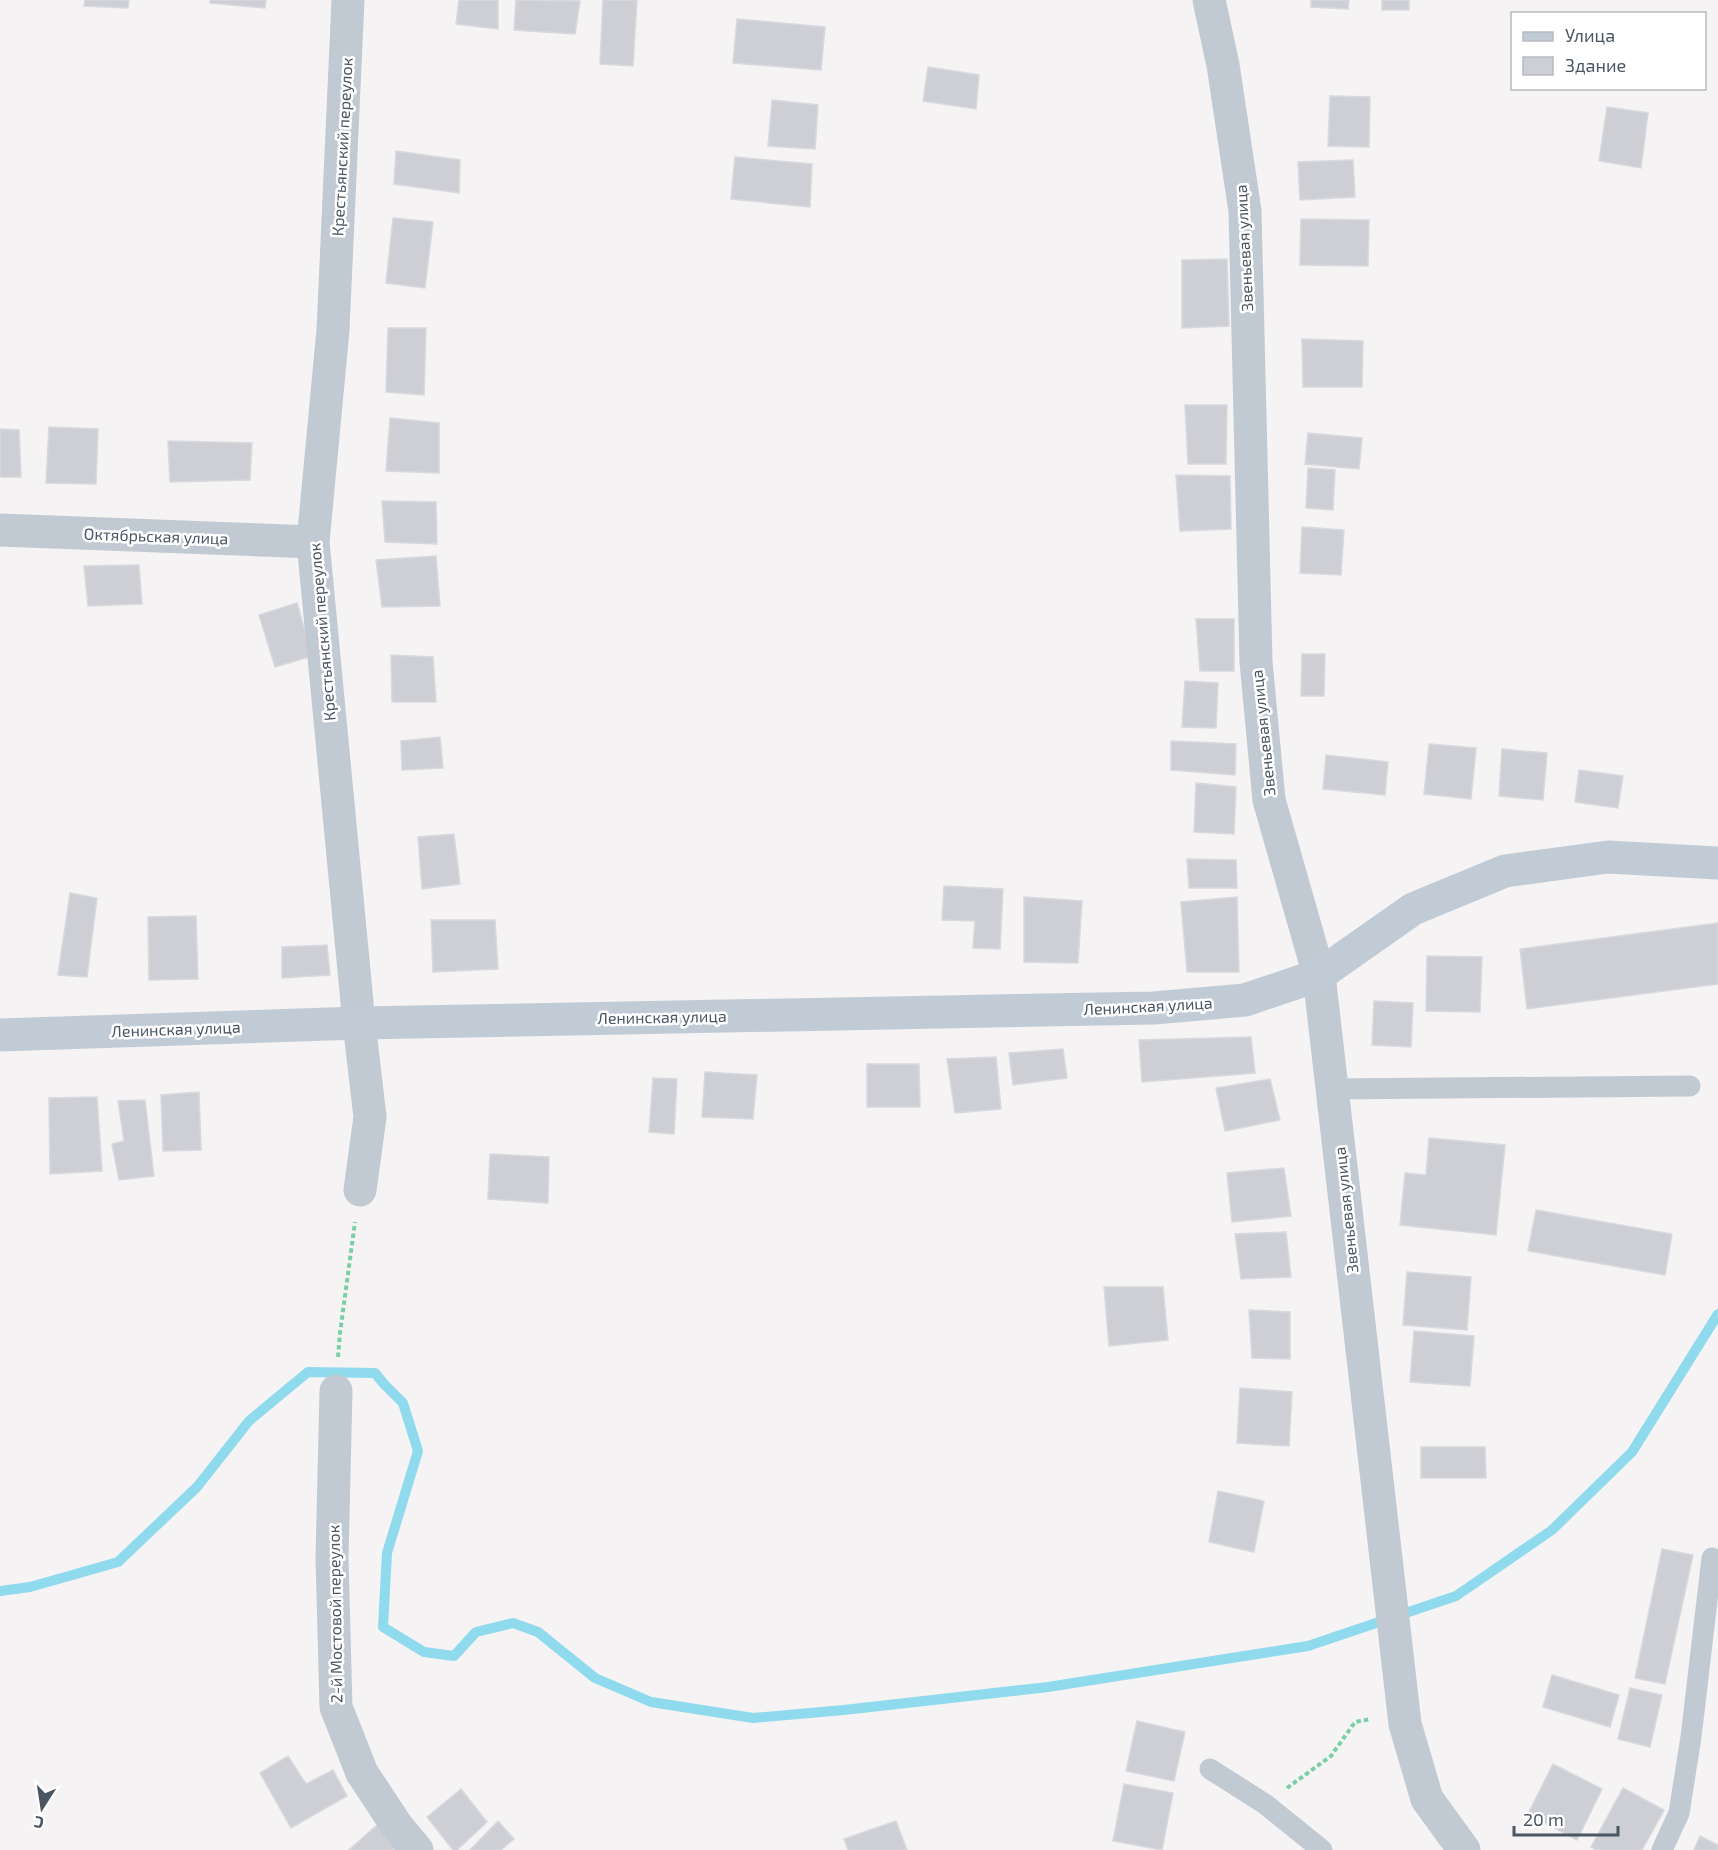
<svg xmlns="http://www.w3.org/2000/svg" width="1718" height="1850" font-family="'Exo 2',sans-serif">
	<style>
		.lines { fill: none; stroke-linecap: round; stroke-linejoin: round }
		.stream { stroke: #90daee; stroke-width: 10 }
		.building { fill: #cdcfd5; stroke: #d7d9de; stroke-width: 1.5 }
		.path { stroke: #7ad0a6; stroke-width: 4; stroke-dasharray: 4.5 3; stroke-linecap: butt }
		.lane { stroke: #c1cad2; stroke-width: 21 }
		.street { stroke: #c1cad2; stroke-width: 33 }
		.secondary { stroke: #c1cbd6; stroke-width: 33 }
		.labels { text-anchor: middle; stroke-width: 5; stroke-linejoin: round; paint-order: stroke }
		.street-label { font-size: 16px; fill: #4a5661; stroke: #fff }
	</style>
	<rect width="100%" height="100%" fill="#f5f3f3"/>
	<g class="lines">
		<path class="stream" d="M0,1591L30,1587L118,1562L197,1487L249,1421L308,1372L375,1373L384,1384L403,1403L418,1451L387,1553L383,1627L424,1652L454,1656L476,1632L513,1623L538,1632L595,1678L651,1702L753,1718L844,1710L1048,1687L1308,1646L1456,1596L1552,1530L1632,1452L1718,1314"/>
	</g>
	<path class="building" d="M85,0H129L128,8L84,6Z
		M210,0H266L265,8L210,3Z
		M459,0H498V29L456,24Z
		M516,0L580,1L575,34L514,30Z
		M603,0H637L633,66L600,64Z
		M1311,0H1349L1348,9L1311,7Z
		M1382,0H1409V10H1382Z
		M737,19L825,27L821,70L733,63Z
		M928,67L979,75L976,109L923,101Z
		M1330,96L1370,97L1369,147L1328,146Z
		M772,100L818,105L815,149L768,146Z
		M1607,107L1648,113L1641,168L1599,161Z
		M396,151L460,160L459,193L394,184Z
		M735,157L812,164L810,207L731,199Z
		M1353,160L1355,197L1300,200L1298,162Z
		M393,218L433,222L425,288L386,283Z
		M1301,219L1369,220L1368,266L1300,265Z
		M1227,259L1229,326L1182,328V260Z
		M388,328H426L424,395L386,392Z
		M1302,339L1363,341L1362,387H1303Z
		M1185,405H1227L1226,464H1188Z
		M390,418L439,423V473L386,471Z
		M49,427L98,429L96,484L46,483Z
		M0,429L19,430L21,477H0Z
		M1308,433L1362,438L1359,469L1305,464Z
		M168,441L252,443L250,480L170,482Z
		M1308,468L1335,470L1333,510L1306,508Z
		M1176,475L1230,476L1231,529L1180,531Z
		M382,501L436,502L437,544L385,542Z
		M1302,527L1344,530L1341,575L1300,573Z
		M436,556L440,606L382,607L376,560Z
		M139,565L142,604L88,606L84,566Z
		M297,603L312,656L275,667L259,615Z
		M1196,619H1234V671H1200Z
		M1302,654H1325L1324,696H1301Z
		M391,655L433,657L436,702H392Z
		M1185,681L1218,683L1216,728L1182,727Z
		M440,737L443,768L402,770L401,741Z
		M1171,741L1236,744L1235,775L1171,770Z
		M1429,744L1476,748L1471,799L1424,794Z
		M1502,749L1547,753L1543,800L1499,796Z
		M1326,755L1388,762L1385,795L1323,789Z
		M1579,770L1623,776L1618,808L1575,802Z
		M1196,783L1236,787L1234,834L1194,832Z
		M454,834L460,884L422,889L418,837Z
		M1187,859L1236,860L1237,888H1189Z
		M944,886L1003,889L1000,949L973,948L975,921L942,920Z
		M70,893L97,898L87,977L58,975Z
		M1024,897L1082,901L1078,963L1024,962Z
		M1237,897L1239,972H1187L1181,902Z
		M196,916L198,979L149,980L148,917Z
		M431,920H495L498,969L433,972Z
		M1718,923V984L1527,1009L1520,949Z
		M327,945L330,975L282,978V947Z
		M1427,956L1482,957L1480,1012L1426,1011Z
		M1374,1001L1413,1003L1411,1047L1372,1045Z
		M1251,1037L1255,1073L1142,1082L1139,1040Z
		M1063,1049L1067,1078L1013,1085L1009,1053Z
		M996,1057L1001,1109L955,1113L947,1059Z
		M867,1064H919L920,1107H867Z
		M705,1072L757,1075L753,1119L702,1117Z
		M653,1078L677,1079L674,1134L649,1132Z
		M1270,1079L1280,1120L1225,1131L1216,1088Z
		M199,1092L201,1150L163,1151L161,1095Z
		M97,1097L102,1171L50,1174L49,1098Z
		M145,1100L154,1176L119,1180L112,1144L124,1141L118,1101Z
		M1429,1138L1505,1145L1496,1235L1400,1225L1405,1173L1426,1175Z
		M490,1154L549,1157L548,1203L488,1199Z
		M1284,1168L1291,1216L1232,1222L1227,1173Z
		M1536,1210L1672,1234L1665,1275L1528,1251Z
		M1286,1232L1291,1277L1241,1279L1235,1234Z
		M1407,1272L1471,1277L1467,1330L1403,1325Z
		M1104,1287H1163L1168,1340L1109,1346Z
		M1249,1310L1290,1312V1359L1252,1358Z
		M1414,1331L1474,1336L1470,1386L1410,1382Z
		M1240,1388L1292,1392L1289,1446L1237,1443Z
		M1421,1447H1485L1486,1478H1421Z
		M1218,1491L1264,1501L1254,1552L1209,1542Z
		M1662,1549L1693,1555L1665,1684L1635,1678Z
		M1552,1675L1619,1695L1610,1727L1543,1707Z
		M1630,1688L1662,1695L1650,1747L1618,1739Z
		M1137,1721L1185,1732L1174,1781L1126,1771Z
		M288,1756L306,1784L333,1770L347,1796L291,1828L260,1773Z
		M1553,1764L1602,1789L1577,1840L1528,1814Z
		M1124,1784L1173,1793L1162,1850L1113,1841Z
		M1623,1788L1664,1810L1642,1850H1596L1591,1847Z
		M461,1789L487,1822L457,1850H453L427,1817Z
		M498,1821L514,1839L501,1850H470Z
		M896,1821L907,1850H848L844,1839Z
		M377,1825L402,1850H349Z
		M1700,1836L1718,1845V1850H1694Z"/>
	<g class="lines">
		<path class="path" d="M338,1357L340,1333L355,1222
			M1287,1788L1331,1756L1355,1722L1371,1719"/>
		<path class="lane" d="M1332,1089L1690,1086
			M1210,1769L1265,1804L1322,1850
			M1662,1850L1679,1813L1691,1737L1712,1558"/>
		<path class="street" d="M348,0L333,330L313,542L359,1023L370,1117L360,1190
			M1209,0L1223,65L1245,211L1256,662L1269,800L1319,975L1405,1724L1427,1799L1464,1850
			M0,530L313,542
			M336,1391L332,1558L336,1707L362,1773L397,1826L417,1850"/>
		<path class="secondary" d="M0,1035L359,1023L1154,1008L1245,1000L1319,975L1413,909L1505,871L1608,857L1718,863"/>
	</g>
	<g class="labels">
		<g class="street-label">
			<text transform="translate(342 147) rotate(-87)" y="6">Крестьянский переулок</text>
			<text transform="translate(1244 248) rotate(-93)" y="6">Звеньевая улица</text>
			<text transform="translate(156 536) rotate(2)" y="6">Октябрьская улица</text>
			<text transform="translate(322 632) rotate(-95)" y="6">Крестьянский переулок</text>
			<text transform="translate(1263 733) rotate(-96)" y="6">Звеньевая улица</text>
			<text transform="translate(1148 1006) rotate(-3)" y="6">Ленинская улица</text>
			<text transform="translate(662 1017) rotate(-1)" y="6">Ленинская улица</text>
			<text transform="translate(176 1029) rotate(-2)" y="6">Ленинская улица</text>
			<text transform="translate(1346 1210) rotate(-96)" y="6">Звеньевая улица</text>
			<text transform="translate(335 1614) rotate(-91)" y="6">2-й Мостовой переулок</text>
		</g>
	</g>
	<rect x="1511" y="12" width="195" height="78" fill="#ffffff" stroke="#b7bbc0" stroke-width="1.5"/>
	<rect x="1523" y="32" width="30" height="9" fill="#c1cbd6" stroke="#b7bbc0" stroke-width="1.5"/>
	<text x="1565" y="42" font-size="18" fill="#4a5661">Улица</text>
	<rect x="1523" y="57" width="30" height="18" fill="#cdcfd5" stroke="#b7bbc0" stroke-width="1.5"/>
	<text x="1565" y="72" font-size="18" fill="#4a5661">Здание</text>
	<g transform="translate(42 1808) rotate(192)" stroke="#ffffff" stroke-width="4.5" paint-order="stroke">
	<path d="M0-4.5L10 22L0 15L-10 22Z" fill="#4a5661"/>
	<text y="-9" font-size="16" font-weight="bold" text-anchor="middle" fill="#4a5661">С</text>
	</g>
	<path d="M1514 1826v9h104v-9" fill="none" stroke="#4a5661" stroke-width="3"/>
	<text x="1523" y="1826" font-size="18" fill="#4a5661" stroke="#ffffff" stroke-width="4.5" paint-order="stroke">20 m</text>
</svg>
